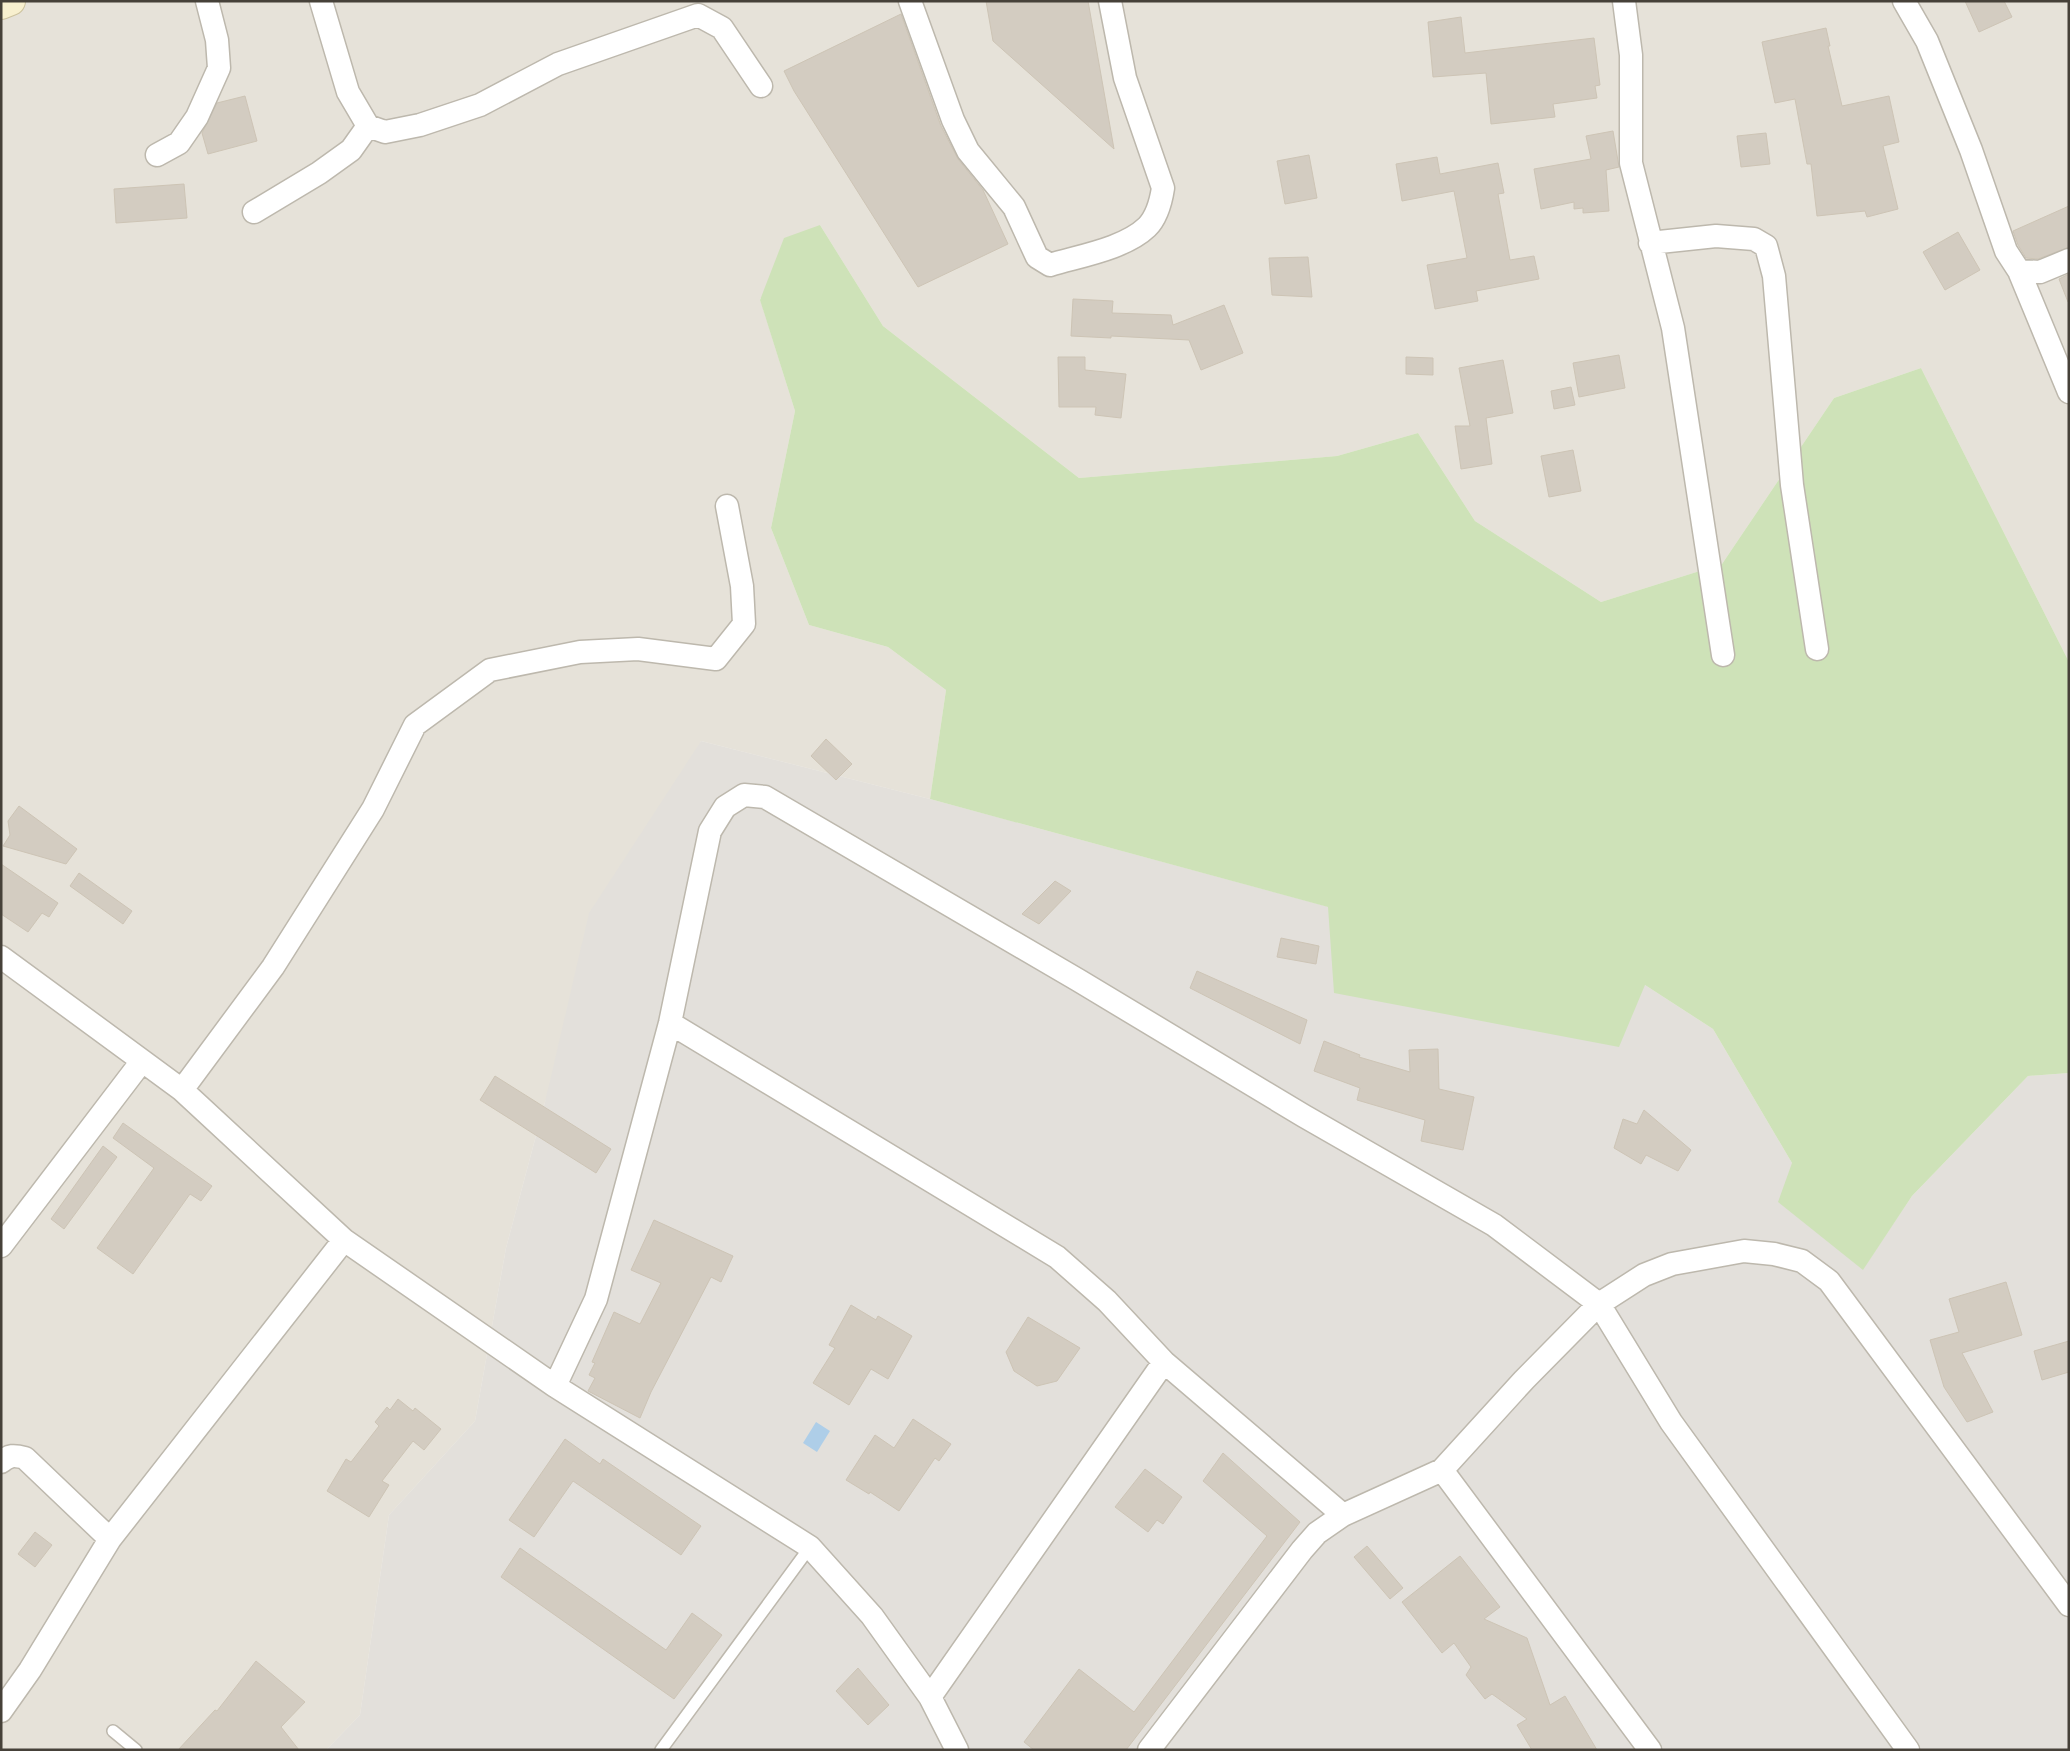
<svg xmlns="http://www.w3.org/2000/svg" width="2070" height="1751" font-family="Rubik,sans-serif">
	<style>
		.residential { fill: #e6e2d9 }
		.industrial { fill: #e3e0db }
		.green { fill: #cee2b8 }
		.water { fill: #aecee8 }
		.building { fill: #d3ccc1; stroke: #cdc4b5 }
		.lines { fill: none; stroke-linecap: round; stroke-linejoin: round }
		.lane-casing { stroke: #bdb8ad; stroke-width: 14 }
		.street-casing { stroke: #bdb8ad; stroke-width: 25 }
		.secondary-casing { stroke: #cdc39f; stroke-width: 30 }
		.lane { stroke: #fff; stroke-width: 11 }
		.street { stroke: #fff; stroke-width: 22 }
		.secondary { stroke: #f8f0cf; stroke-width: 28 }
	</style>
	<rect width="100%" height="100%" fill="#f3f0ea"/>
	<path class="residential" d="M1,1H2069V662L1921,368L1834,398L1722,564L1601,602L1475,521L1418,433L1337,456L1079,478L883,326L820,225L760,299L795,411L771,528L809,625L888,647L946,690L930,799L701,741L545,1102L506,1248L475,1421L389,1515L360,1715L326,1750H1Z"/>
	<path class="industrial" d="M701,741L930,799L1329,907L1645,985L1713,1029L1792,1163L1863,1269L1912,1196L2028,1076L2069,1073V1750H326L360,1715L389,1515L475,1421L506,1248L545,1102L589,913Z"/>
	<path class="green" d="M820,225L883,326L1079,478L1337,456L1418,433L1475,521L1601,602L1722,564L1834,398L1921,368L2069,662V1073L2028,1076L1912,1196L1863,1270L1778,1202L1792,1163L1713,1029L1645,985L1619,1047L1334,993L1328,907L930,799L946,690L888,647L809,625L771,528L795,411L760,300L784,238Z"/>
	<path class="water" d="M816,1422L830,1431L817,1452L803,1443Z"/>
	<path class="building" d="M986,1H1088L1114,149L993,41Z
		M1965,1H2004L2012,17L1979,32Z
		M901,14L941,126L958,159L983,190L1008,244L918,287L794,91L784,71Z
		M1461,17L1465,53L1594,38L1600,85L1595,86L1597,98L1553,104L1555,117L1491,124L1486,73L1433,77L1428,22Z
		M1826,28L1830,46H1828L1842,106L1889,96L1899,142L1883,146L1898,209L1867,217L1865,211L1817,216L1811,164H1807L1795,99L1775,103L1762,42Z
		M245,96L257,141L208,154L202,133L217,103Z
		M1613,131L1619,167L1606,170L1609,211L1583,213V208L1574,209V202L1541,209L1534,169L1591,159L1586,136Z
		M1766,133L1770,164L1741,167L1737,136Z
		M1309,155L1317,198L1285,204L1277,161Z
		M1437,157L1440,174L1498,163L1504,193L1498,194L1510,260L1534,256L1539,279L1476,291L1478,301L1435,309L1427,265L1467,258L1454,191L1402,201L1396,164Z
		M184,184L187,218L116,223L114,189Z
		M2069,206V247L2038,259L2026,258L2018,245L2013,231Z
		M1958,232L1980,270L1945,290L1923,252Z
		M1308,257L1312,297L1272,295L1269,258Z
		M2069,274V301L2068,302L2059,279Z
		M1073,299L1113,301L1112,313L1171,315L1173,325L1224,305L1243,353L1201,370L1189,340L1111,336V338L1071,336Z
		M1619,355L1625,388L1579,397L1573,363Z
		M1058,357H1085V370L1126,374L1121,418L1095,415L1096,407H1059Z
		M1406,357L1433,358V375L1406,374Z
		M1503,360L1513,413L1486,418L1492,464L1461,469L1455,426H1470L1459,368Z
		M1571,387L1575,405L1554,409L1551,391Z
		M1573,450L1581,491L1549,497L1541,456Z
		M826,739L852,764L836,780L811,756Z
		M19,806L77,849L66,864L3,846L10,835L8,821Z
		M1,864L58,903L49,917L42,913L28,932L1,914Z
		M79,873L132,911L123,924L70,886Z
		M1055,881L1071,891L1039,924L1022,914Z
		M1281,938L1319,946L1316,964L1277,957Z
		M1197,971L1307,1020L1300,1044L1190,988Z
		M1324,1041L1360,1055L1359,1057L1410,1072L1409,1050L1438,1049L1439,1089L1474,1097L1463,1150L1421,1141L1425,1120L1357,1100L1360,1088L1314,1071Z
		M495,1076L611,1149L596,1173L480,1100Z
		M1644,1110L1691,1150L1678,1171L1646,1155L1641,1164L1614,1148L1623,1119L1637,1124Z
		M123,1123L212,1186L201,1201L190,1194L133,1274L97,1248L154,1168L113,1138Z
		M103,1146L117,1157L64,1229L51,1219Z
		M654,1220L733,1256L721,1282L711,1277L651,1392L640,1418L588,1391L595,1378L589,1375L595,1363L592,1362L614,1312L640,1324L661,1283L631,1270Z
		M2006,1282L2022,1335L1962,1353L1993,1412L1967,1422L1944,1387L1930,1340L1959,1332L1949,1299Z
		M851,1305L876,1320L878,1316L912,1336L888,1379L871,1369L849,1405L813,1383L835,1348L829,1345Z
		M1028,1317L1080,1348L1057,1381L1037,1386L1014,1371L1006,1352Z
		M2069,1341V1372L2042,1380L2034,1351Z
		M398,1399L413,1411L415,1408L441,1429L424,1450L413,1441L382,1481L389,1485L369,1517L327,1491L346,1459L351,1462L379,1426L375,1422L387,1407L390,1410Z
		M913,1419L951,1444L939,1461L935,1458L899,1511L870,1492L869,1494L846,1480L875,1435L894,1448Z
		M565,1439L600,1464L603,1459L701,1526L681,1555L573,1481L534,1537L509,1520Z
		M1223,1453L1300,1522L1126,1750H1034L1024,1742L1079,1669L1134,1712L1267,1536L1203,1481Z
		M1145,1469L1182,1497L1163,1524L1157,1520L1148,1532L1115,1507Z
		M35,1532L52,1545L35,1567L18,1554Z
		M1367,1546L1403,1588L1390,1599L1354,1557Z
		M520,1548L666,1650L692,1613L722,1635L674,1699L501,1577Z
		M1460,1556L1500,1607L1484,1619L1527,1638L1550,1705L1565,1696L1597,1750H1532L1517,1725L1527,1719L1492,1694L1485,1699L1466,1675L1471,1667L1454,1643L1442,1653L1402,1602Z
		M256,1661L305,1702L281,1727L299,1750H178L215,1710L217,1711Z
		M858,1668L889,1705L868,1725L836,1691Z"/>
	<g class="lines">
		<g class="lane-casing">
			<path id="lane" d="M113,1731L136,1750
				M661,1750L810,1547"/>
		</g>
		<g class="street-casing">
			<path id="street" d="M321,1L348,92L368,126L385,132L420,125L480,105L558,64L698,15L722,28L761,86
				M910,1L953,120L968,151L1014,207L1037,257L1050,265C1079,256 1124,249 1147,227C1157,217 1161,201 1163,188L1125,78L1110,1
				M1624,1L1631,55V163L1673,328L1723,655
				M1904,1L1927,41L1971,150L2006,251L2019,271L2040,272L2069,260
				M157,155L179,143L197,117L219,68L217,40L207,1
				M254,212L319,173L351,150L368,126
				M1650,243L1716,236L1754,239L1766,246L1774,276L1792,485L1817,649
				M2019,271L2069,392
				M1,957L182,1090L344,1240L555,1386L810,1547L872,1616L930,1697L957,1750
				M670,1023L1057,1257L1107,1301L1164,1362L1343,1515L1442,1470
				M182,1090L273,967L373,809L415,725L490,670L580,652L638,649L716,659L744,624L742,586L727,506
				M1,1246L142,1061
				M555,1386L596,1299L670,1023L710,831L725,807L744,795L765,797L1078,980L1304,1116L1494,1225L1599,1304L1671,1422L1908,1750
				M1,1462C9,1455 14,1455 25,1458L110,1539
				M930,1697L1164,1362
				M1,1711L30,1670L110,1539L344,1240
				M1149,1750L1302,1550L1317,1533L1343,1515
				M1650,1750L1442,1470L1524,1380L1599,1304L1644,1275L1672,1264L1744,1251L1774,1254L1802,1261L1829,1281L2069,1605"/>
		</g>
		<g class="secondary-casing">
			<path id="secondary" d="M1,5L11,1"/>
		</g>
		<use href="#lane" class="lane"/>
		<use href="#street" class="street"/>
		<use href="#secondary" class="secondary"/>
	</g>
	<rect width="2070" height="1751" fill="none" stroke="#464139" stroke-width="5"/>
</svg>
